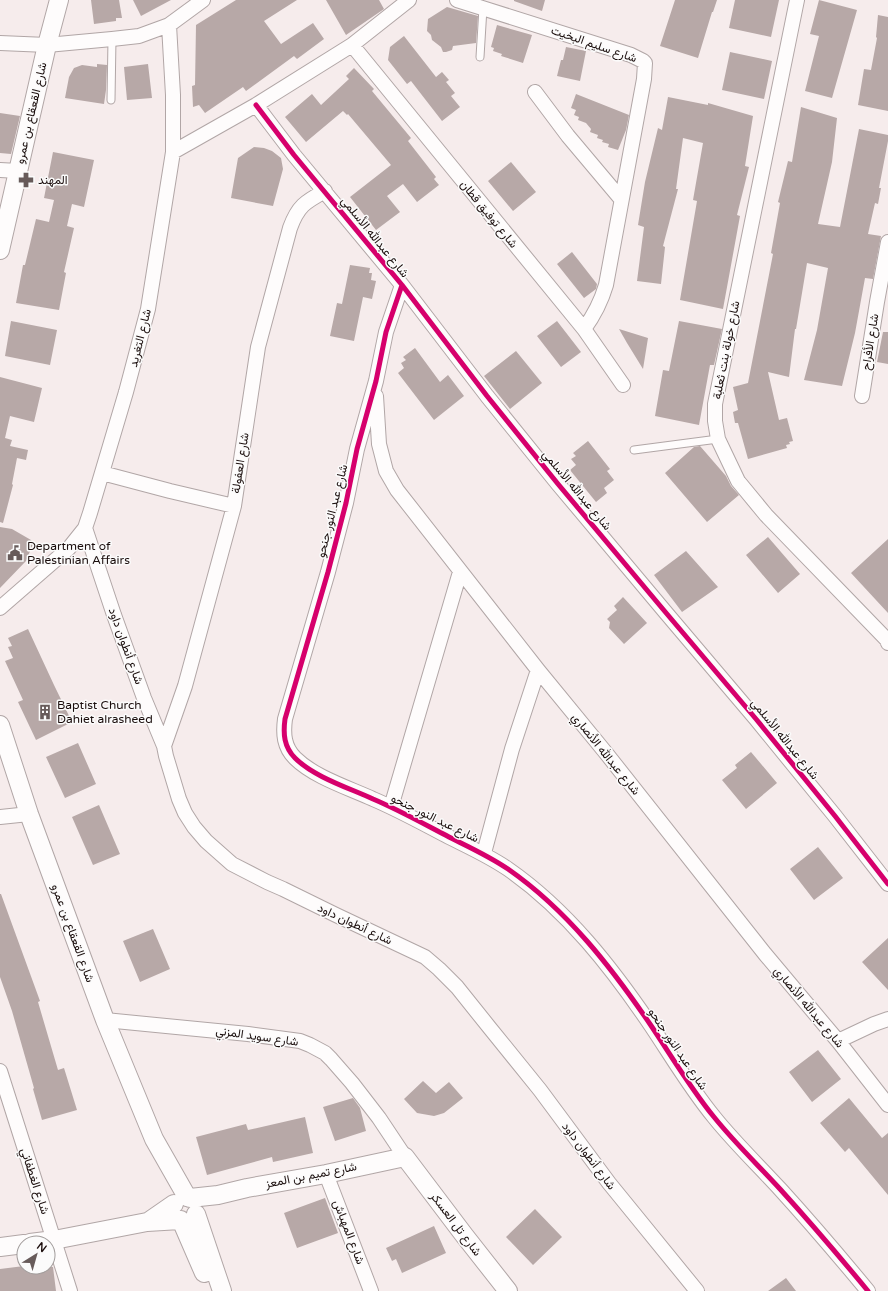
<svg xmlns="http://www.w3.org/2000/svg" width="888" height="1291" font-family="'Varela Round',Vazirmatn,sans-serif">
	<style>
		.building { fill: #b7a8a7 }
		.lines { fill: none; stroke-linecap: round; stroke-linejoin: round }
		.service-casing { stroke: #b1a6a6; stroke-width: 9 }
		.minor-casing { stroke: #b1a6a6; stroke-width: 16 }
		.tertiary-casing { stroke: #b1a6a6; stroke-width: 20 }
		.service { stroke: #fefcfc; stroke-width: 7 }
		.minor { stroke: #fefcfc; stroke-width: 14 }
		.tertiary { stroke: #fefcfc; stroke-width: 18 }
		.cycleway-casing { stroke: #fbfbfb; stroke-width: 8 }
		.cycleway { stroke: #d6006c; stroke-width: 5 }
		.labels { text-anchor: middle; stroke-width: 3; stroke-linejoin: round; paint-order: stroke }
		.street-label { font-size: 12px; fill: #1a0d0c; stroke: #fbfbfb }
		.poi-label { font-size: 12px; fill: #1a0d0c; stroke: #fbfbfb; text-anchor: start }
	</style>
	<rect width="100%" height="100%" fill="#f6ecec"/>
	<path class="building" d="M91,0H119L122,18H116V21L94,24Z
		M133,0H171L141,16Z
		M236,0H297L264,21L281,44L313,23L324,39L297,59L294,56L246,91L243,87L205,113L199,105L193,107L192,86L195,85L196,25Z
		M326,0H379L384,9L346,35Z
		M514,0H545L542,11L514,1Z
		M675,0H717L713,12H712L698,58L660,46Z
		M735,0H779L771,37L729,28Z
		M819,0L857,10L832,98L805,91L819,36L810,34Z
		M447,7L478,16L476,43L453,46L452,50L446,52H443L441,47L432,40L431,35L427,31L428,19Z
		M878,15L888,17V111L858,105L864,69L871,70L877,38L876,37Z
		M497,25L532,35L523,63L501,56L502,54L493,51L494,48L491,47Z
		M404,36L436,77L442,72L449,80L446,82L455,93L451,96L460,107L442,121L411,81L407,84L388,60L390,47Z
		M566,47L586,51L580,81L557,76L561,60H563Z
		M730,52L772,61L764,99L722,90Z
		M97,64L107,65L106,90L104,104L65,98L69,77L74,68L82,65L97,67Z
		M148,64L152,98L127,100L124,67Z
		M354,68L374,89L372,91L411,138L408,141L436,177L434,179L439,185L417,202L403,184L387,196L400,212L376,230L350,197L391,165L348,114L347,115L343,111L306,142L285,117L312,94L321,105L349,79L346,76Z
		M576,94L629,115L626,130L618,150L608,147L609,144L602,142L603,140L597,138L598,135L590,132L591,129L586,123L578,120L579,117L574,115L576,110L571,108Z
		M668,97L708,105V103L753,116L745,166L749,167L737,215L740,216L723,309L680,300L697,201L693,200L703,143L683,138L676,189H678L663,246L665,247L661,284L637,281L644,227L638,225L645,182L658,128L662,130Z
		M801,107L837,118L832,162L818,224L840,227L859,129L888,135V141L879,188H881L878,204L875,203L868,234L881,236L873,279L865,278L855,333L842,386L804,380L817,330L828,268L807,263L796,329H795L789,377L768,372L779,420L787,418L793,441L789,442L790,444L786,445L787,448L748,459L738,423H735L733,412L738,410L733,387L748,383L773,254L771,253L780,203L778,202L788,161L792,162Z
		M0,113L20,116L11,154L0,153Z
		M254,147L264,148L272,151L281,158L283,169L273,206L231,198L238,158Z
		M53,152L94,160L84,207L72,204L67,226L74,228L64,272L66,273L59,310L16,303L23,265H25L36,219L49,222L54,200L44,198Z
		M511,162L536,192L513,211L488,181Z
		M572,252L597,284L596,289L584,298L557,264Z
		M350,265L370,268L369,273H372L371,280L376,281L372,299L363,297L354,341L330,336L337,303L342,304Z
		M11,321L57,330L50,365L5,356Z
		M557,321L581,352L561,367L537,336Z
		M679,321L722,329L714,365H710L699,425L655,416L663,370L669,371Z
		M619,329L648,338L643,369L627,343Z
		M883,332H888V364L877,362Z
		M415,348L440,382L448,375L464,396L434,420L398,373L404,368L401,363L406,360L403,357Z
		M516,351L542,383L510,409L484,376Z
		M0,377L42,388L34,422L10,416L5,438L12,440L10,446L28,450L26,460L17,458L12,484L13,485L3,523L0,522Z
		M588,441L610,469L607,471L614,480L604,488L607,493L596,502L570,470L576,465L571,459L576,456L573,453Z
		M700,446L726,476L731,486L739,495L707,522L665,473L694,447Z
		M0,527L12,529L31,540L33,544L26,561L0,588Z
		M768,537L800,574L778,593L746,555Z
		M888,539V613L851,573Z
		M686,551L718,587L682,612L654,575Z
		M623,597L647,623L624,644L609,628L610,622L607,619L617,610L614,606Z
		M28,629L54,685L72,722L36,740L18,702L23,700L5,661L13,658L8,647L12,646L8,638Z
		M78,743L96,784L65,798L46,757Z
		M751,752L777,783L746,809L722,780L737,768L735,765Z
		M99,805L120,854L93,865L72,817Z
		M818,847L843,878L814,900L790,869Z
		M0,894H1L40,1001L38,1002L58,1070L64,1068L77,1110L42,1120L33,1089L34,1088L12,1011L0,977Z
		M153,929L170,969L140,982L123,941Z
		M888,938V990L862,962Z
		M818,1050L841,1079L812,1102L789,1072Z
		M423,1081L436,1093L449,1082L463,1098L444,1113L434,1116L417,1113L404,1099Z
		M353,1098L360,1108L366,1131L335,1141L323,1107Z
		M849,1098L882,1138L888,1133V1195L849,1148L845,1152L820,1123Z
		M305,1117L313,1153L273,1162L272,1157L207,1175L196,1137L246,1124L248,1130Z
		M325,1198L338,1233L297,1248L284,1213Z
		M535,1209L562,1237L533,1265L506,1237Z
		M434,1226L446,1253L402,1273L396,1259L392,1261L386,1248Z
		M24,1266L53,1267L56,1291H0V1269Z
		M786,1278L796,1291H768Z"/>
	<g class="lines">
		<g class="service-casing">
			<path id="service" d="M480,57L483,8
				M111,100L112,39
				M634,450L718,439"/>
		</g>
		<g class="minor-casing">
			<path id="minor" d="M457,0L631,55L643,61L645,63L644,79L606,285C601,302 595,314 584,329
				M797,0L715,404V421L718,439L738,481L766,515L887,640L888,643
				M0,43L47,45L112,39L139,36L169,25L203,0
				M352,45L584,329L623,385
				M535,92L568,136L621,199
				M256,105L294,155L402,285L487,396L558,484L667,614L756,719L835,816L888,884
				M173,152L256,105L352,45L409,0
				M0,170L18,171
				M402,285L386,332L376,381L357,449L346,503L328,572L285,719C283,734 284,747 295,758C314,777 349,788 373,799C399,810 424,824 449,837C469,847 489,856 508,869C567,910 612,968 652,1027C672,1057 691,1089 714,1117C734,1142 758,1165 780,1189C810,1222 839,1256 868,1291
				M376,396L379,444L386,471L397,490L538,670L606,753L765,954L838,1041L888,1105
				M862,396L877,302L888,242
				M102,473L170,491L234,506
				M85,528L114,615L144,698L164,746L166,756L179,799L185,813L194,827L206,841L232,864L267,882L283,889L336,915L425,957L439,969L457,987L489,1027L540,1090L609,1183L697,1291
				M0,608L69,548L85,528L90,513L126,392L148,309L173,152V95L169,25
				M164,746L185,686L234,506L258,347L290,228C298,206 305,202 325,191
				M391,807L460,572
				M0,817L29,814
				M484,853L512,749L538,670
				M105,1020L248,1034L300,1041L310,1045L325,1053L331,1059L352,1083L379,1118L405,1157
				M838,1041L874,1024L888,1019
				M0,1071L70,1291
				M326,1174L371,1291"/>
		</g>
		<g class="tertiary-casing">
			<path id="tertiary" d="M0,250L47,45L59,0
				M0,725L29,814L105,1020L154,1139L187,1197
				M190,1198L218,1195L247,1188L326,1174L405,1157L464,1235L508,1291
				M196,1214L222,1291
				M181,1220L204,1273
				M148,1222L174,1204
				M30,1243L54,1240L147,1222L180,1220
				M0,1247L24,1244"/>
		</g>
		<use href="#service" class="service"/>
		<use href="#minor" class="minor"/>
		<use href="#tertiary" class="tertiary"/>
		<g class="cycleway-casing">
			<path id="cycleway" d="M256,105L294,155L402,285L487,396L558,484L667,614L756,719L835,816L888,884
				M402,285L386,332L376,381L357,449L346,503L328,572L285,719C283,734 284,747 295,758C314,777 349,788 373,799C399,810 424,824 449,837C469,847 489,856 508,869C567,910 612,968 652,1027C672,1057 691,1089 714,1117C734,1142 758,1165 780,1189C810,1222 839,1256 868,1291"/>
		</g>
		<use href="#cycleway" class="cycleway"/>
	</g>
	<defs>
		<g id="pharmacy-bare" transform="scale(1.2)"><path d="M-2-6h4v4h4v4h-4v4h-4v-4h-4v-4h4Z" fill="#675b5a" stroke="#fbfbfb" stroke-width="2.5" paint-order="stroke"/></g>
		<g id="civic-bare" transform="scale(1.2)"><path d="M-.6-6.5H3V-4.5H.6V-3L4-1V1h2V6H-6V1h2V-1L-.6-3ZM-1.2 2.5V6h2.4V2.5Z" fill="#675b5a" stroke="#fbfbfb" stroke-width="2.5" paint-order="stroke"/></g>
		<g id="building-bare" transform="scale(1.2)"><path d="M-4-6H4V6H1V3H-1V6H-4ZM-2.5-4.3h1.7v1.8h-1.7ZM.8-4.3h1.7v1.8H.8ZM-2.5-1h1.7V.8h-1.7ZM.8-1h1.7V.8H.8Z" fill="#675b5a" stroke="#fbfbfb" stroke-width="2.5" paint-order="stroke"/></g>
	</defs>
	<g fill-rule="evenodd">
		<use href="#pharmacy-bare" x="26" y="180"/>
		<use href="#civic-bare" x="15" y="553"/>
		<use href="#building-bare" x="45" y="712"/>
	</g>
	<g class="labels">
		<g class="street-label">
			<text transform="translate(594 44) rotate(19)" y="4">شارع سليم البخيت</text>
			<text transform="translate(31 113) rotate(-77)" y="4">شارع القعقاع بن عمرو</text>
			<text transform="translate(489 214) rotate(51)" y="4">شارع توفيق قطان</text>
			<text transform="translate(375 237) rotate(51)" y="4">شارع عبدالله الأسلمي</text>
			<text transform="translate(140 338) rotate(-76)" y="4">شارع التغريد</text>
			<text transform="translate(870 342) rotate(-81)" y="4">شارع الأفراح</text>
			<text transform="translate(726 350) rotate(-79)" y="4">شارع خولة بنت ثعلبة</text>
			<text transform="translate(240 463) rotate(-81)" y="4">شارع العفولة</text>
			<text transform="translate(577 490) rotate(50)" y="4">شارع عبدالله الأسلمي</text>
			<text transform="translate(332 511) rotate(-76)" y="4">شارع عبد النور جنحو</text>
			<text transform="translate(126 646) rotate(70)" y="4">شارع أنطوان داود</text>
			<text transform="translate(785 739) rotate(51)" y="4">شارع عبدالله الأسلمي</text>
			<text transform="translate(606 754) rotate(51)" y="4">شارع عبدالله الأنصاري</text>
			<text transform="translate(435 818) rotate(26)" y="4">شارع عبد النور جنحو</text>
			<text transform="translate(355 924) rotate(25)" y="4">شارع أنطوان داود</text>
			<text transform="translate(73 933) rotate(70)" y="4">شارع القعقاع بن عمرو</text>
			<text transform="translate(809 1007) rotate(50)" y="4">شارع عبدالله الأنصاري</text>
			<text transform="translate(257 1036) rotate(8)" y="4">شارع سويد المزني</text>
			<text transform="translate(678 1049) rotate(56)" y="4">شارع عبد النور جنحو</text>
			<text transform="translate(589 1156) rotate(53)" y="4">شارع أنطوان داود</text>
			<text transform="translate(311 1175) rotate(-11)" y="4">شارع تميم بن المعز</text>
			<text transform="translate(35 1181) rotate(72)" y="4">شارع الغطفاني</text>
			<text transform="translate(456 1224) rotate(53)" y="4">شارع تل العسكر</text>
			<text transform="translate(349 1232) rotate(69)" y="4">شارع المهباش</text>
		</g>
		<g class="poi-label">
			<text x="38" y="184">المهند</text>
			<text x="27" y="550">Department of<tspan x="27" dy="14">Palestinian Affairs</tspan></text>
			<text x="57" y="709">Baptist Church<tspan x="57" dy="14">Dahiet alrasheed</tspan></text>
		</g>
	</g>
	<g transform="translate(36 1255) rotate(37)"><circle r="19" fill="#fbfbfb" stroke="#a19c9b"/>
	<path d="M0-3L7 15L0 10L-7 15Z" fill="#675b5a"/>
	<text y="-6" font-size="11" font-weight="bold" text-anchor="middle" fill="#1a0d0c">N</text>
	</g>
</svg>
